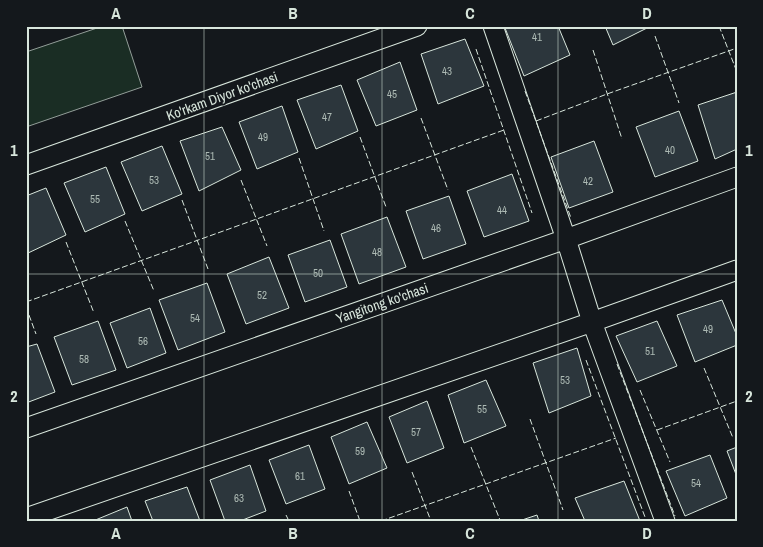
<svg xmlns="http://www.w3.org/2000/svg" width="763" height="547" font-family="'Archivo Narrow',sans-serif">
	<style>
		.green { fill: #1a2d24; stroke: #939e99 }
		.building { fill: #2c363c; stroke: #d8e6dc }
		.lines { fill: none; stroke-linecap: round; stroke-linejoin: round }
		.minor-casing { stroke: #d8e6dc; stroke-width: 21 }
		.minor { stroke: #14181c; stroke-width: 19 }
		.fence { stroke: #d8e6dc; stroke-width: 1; stroke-dasharray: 6 2.5; stroke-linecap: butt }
		.grid { fill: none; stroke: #d8e6dc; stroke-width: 1; stroke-opacity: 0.55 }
		.labels { text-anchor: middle; stroke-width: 4; stroke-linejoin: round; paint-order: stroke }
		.number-label { font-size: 11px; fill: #adbab4 }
		.street-label { font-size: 14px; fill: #d8e6dc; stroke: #14181c }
		.neatline { fill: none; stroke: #d8e6dc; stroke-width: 2 }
		.grid-label { font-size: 16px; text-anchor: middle; font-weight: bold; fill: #d8e6dc }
	</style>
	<rect width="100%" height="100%" fill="#14181c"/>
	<path class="green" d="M103,26H122L142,87L26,127V52Z"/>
	<path class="building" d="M510,26H558L570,55L524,76L505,28Z
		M605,26H651L613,45Z
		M465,39L484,86L438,104L421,54Z
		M400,62L417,110L376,126L357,80Z
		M341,85L358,131L316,149L297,100Z
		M737,92V149L715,159L698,105Z
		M282,106L298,152L257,169L239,122Z
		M679,111L698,161L655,177L636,127Z
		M222,127L241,170L199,191L180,141Z
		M594,141L613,192L569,208L551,157Z
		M162,146L182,194L142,211L121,162Z
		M106,167L125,214L85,232L64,183Z
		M512,174L529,221L484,237L467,191Z
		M46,188L66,235L26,254V196Z
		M449,196L466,244L423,259L406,211Z
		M387,217L406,267L359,284L341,234Z
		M330,240L347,287L305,302L288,255Z
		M269,257L289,308L246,324L227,274Z
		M207,283L225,332L178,350L159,300Z
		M722,300L737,336V345L695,362L677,315Z
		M150,308L166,353L127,368L110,323Z
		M98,321L116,370L72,385L54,337Z
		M657,321L677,366L637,382L616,336Z
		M37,344L55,392L26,403V347Z
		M577,348L591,396L549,413L533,363Z
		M486,380L506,426L464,443L448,395Z
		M427,401L444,448L407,463L389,417Z
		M367,422L387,468L349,484L331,437Z
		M309,445L325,489L286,504L269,460Z
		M737,447V477L727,451Z
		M710,455L727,498L685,516L666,471Z
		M250,465L266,511L240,521H225L210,480Z
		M624,481L640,521H585L575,498Z
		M187,487L200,521H153L145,501Z
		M127,507L132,521H93Z
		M537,515L539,521H519Z"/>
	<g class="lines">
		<g class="minor-casing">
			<path id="minor" d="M493,26L566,239L592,322L665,521
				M26,165L417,26
				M26,428L566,239L737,177
				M26,518L592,322L737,270"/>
		</g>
		<use href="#minor" class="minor"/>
		<path class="fence" d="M719,26L737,72
			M655,36L679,103
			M476,49L532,213
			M593,50L622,139
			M525,91L571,218
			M421,118L448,190
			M536,121L607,94L737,48
			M360,137L386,207
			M299,158L324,231
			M241,180L267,246
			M182,200L208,269
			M125,221L154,291
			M66,242L94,313
			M26,302L504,130
			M26,307L36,334
			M586,360L645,517
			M617,364L675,516
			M704,368L733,438
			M640,390L670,462
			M530,419L563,510
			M657,430L737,401
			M471,447L500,520
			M412,472L431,521
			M349,491L360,521
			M286,515L289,521
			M381,521L616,438"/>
	</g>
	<path class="grid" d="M204,26V521M382,26V521M558,26V521M26,274H737"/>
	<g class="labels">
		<g class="number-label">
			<text x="537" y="41">41</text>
			<text x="447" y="75">43</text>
			<text x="392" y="98">45</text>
			<text x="327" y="121">47</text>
			<text x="263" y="141">49</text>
			<text x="670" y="154">40</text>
			<text x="210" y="160">51</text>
			<text x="154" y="184">53</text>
			<text x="588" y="185">42</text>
			<text x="95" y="203">55</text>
			<text x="502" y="214">44</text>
			<text x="436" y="232">46</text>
			<text x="377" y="256">48</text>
			<text x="318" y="277">50</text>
			<text x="262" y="299">52</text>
			<text x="195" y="322">54</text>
			<text x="708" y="333">49</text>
			<text x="143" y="345">56</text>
			<text x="650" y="355">51</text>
			<text x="84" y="363">58</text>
			<text x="565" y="384">53</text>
			<text x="482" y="413">55</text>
			<text x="416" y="436">57</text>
			<text x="360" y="455">59</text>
			<text x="300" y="480">61</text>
			<text x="696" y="487">54</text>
			<text x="239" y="502">63</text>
		</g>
		<g class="street-label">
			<text transform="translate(222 96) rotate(-20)" y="5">Ko'rkam Diyor ko'chasi</text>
			<text transform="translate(382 303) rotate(-19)" y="5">Yangitong ko'chasi</text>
		</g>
	</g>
	<rect width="763" height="547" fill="none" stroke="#14181c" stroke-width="55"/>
	<rect x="28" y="28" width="708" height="492" class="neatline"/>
	<g class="grid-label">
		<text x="116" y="19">A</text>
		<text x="293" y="19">B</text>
		<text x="470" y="19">C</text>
		<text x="647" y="19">D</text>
		<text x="14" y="156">1</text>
		<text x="749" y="156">1</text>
		<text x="14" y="402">2</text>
		<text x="749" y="402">2</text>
		<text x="116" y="539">A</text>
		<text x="293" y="539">B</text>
		<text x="470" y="539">C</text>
		<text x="647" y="539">D</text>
	</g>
</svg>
